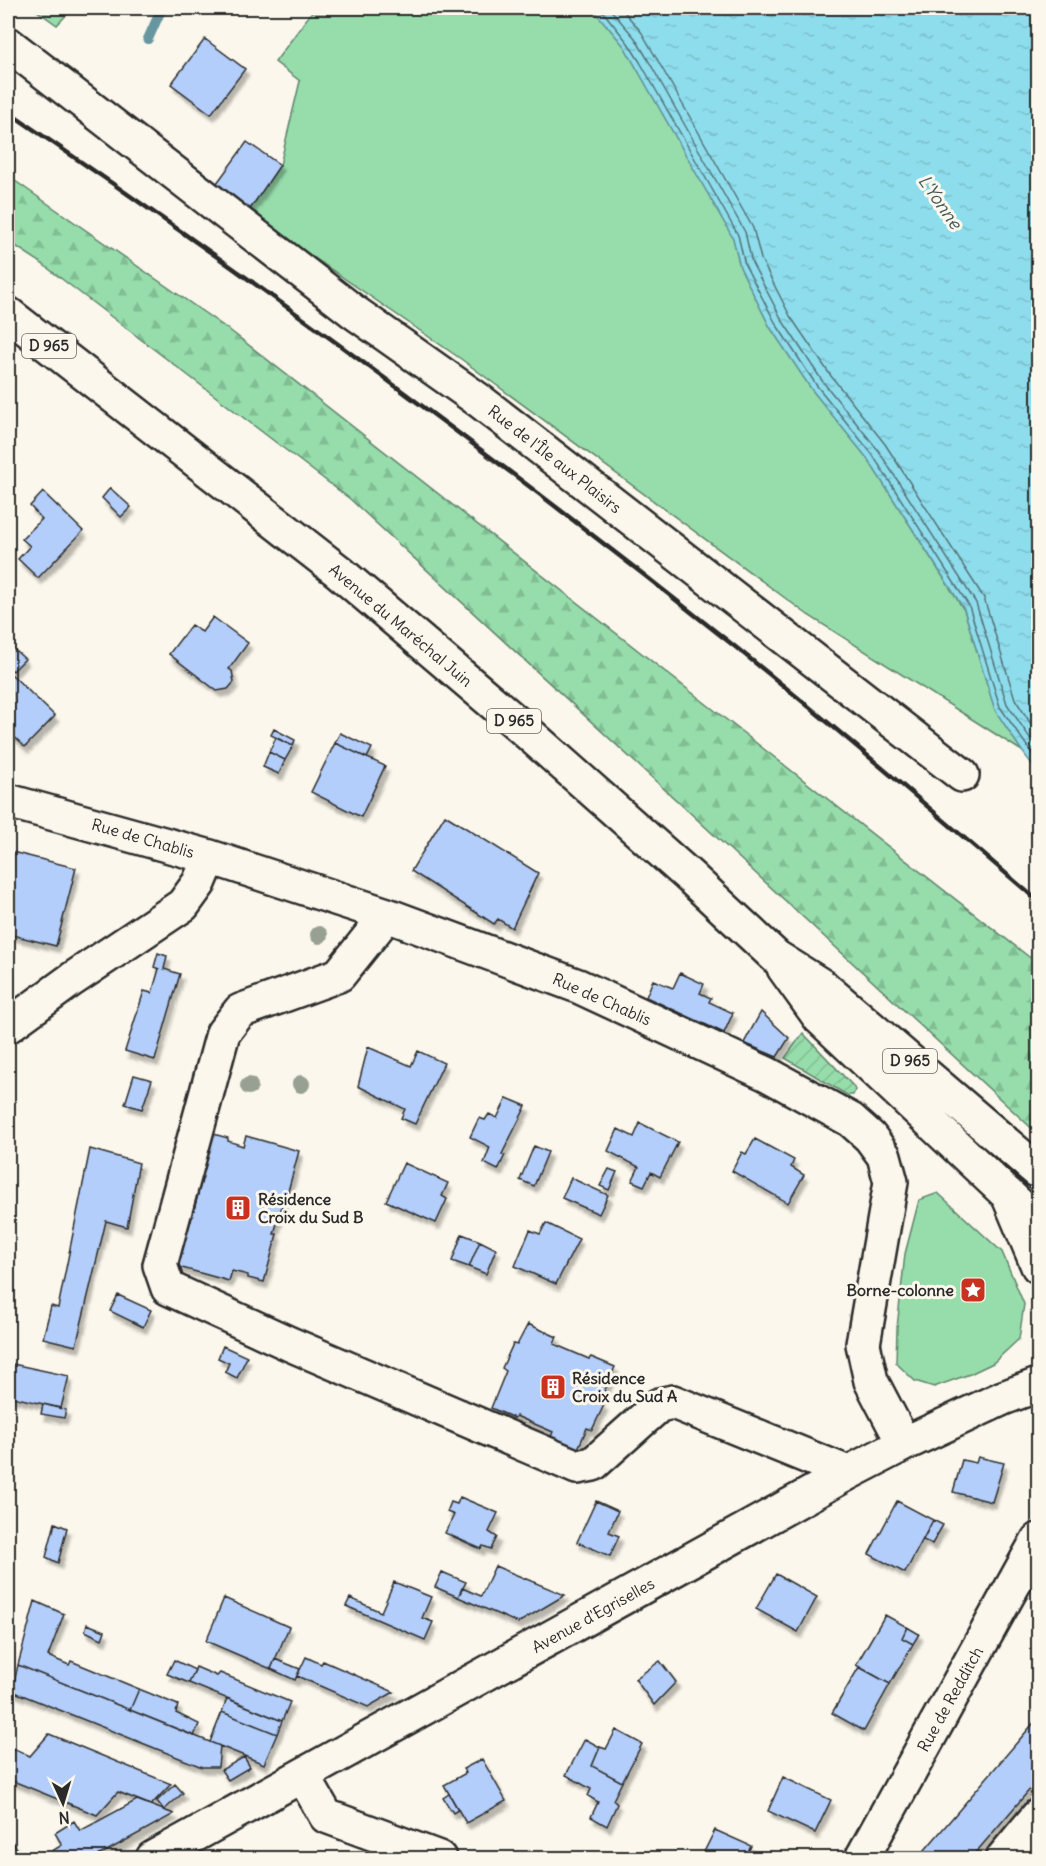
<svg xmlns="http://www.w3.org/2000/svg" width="1046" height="1866" font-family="Delius,sans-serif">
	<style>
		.grass { fill: #96ddab; stroke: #60846b; stroke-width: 1.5 }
		.forest { fill: url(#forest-firs); stroke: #60846b; stroke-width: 1.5 }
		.garden { fill: url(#garden-furrows); stroke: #60846b; stroke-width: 1.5 }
		.water { fill: url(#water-ripples); stroke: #66969f; stroke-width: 1.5 }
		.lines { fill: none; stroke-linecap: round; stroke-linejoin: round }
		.shore { stroke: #537278; stroke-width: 1.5 }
		.stream { stroke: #66969f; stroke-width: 10 }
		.building { fill: #b3cefb; stroke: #2b2b2b; stroke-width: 1.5; filter: url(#shadow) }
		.minor-casing { stroke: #2b2b2b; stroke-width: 38 }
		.major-casing { stroke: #2b2b2b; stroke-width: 38 }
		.minor { stroke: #fbf7ec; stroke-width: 33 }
		.major { stroke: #fbf7ec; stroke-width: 33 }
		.rail { stroke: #2b2b2b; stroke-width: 4.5 }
		.tree { fill: #97a093 }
		.labels { text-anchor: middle; stroke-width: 6; stroke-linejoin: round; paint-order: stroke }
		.shield { fill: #fbf7ec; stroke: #696865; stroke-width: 1.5 }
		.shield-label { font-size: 15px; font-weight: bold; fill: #2b2b2b }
		.street-label { font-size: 16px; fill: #2b2b2b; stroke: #fbf7ec }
		.poi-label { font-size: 16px; font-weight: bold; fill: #2b2b2b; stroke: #fbf7ec; text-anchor: start }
		.water-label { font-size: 18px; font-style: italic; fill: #44585b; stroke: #fbf7ec }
	</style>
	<defs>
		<pattern id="forest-firs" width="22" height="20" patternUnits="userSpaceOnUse" patternTransform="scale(1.5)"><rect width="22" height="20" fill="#96ddab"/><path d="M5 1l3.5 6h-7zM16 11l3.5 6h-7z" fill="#81be93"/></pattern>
		<pattern id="garden-furrows" width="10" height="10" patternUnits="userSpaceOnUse" patternTransform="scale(1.5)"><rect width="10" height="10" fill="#96ddab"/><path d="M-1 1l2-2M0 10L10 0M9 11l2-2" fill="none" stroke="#81be93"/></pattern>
		<pattern id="water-ripples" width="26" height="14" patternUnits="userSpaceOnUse" patternTransform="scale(1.5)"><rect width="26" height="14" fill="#8eddec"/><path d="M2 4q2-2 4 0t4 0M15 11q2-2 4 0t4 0" fill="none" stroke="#7bbecb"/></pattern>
		<filter id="shadow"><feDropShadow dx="3.5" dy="6" stdDeviation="1.5" flood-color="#0004"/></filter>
	</defs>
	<rect width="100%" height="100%" fill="#fbf7ec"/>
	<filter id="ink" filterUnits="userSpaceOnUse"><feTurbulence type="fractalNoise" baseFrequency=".0167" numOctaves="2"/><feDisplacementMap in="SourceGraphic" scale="12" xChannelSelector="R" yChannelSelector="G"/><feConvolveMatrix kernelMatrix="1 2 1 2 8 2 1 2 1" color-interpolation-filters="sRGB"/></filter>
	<g filter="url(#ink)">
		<path class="grass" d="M33,8H73L57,25Z
			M317,8H592L624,46L733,238L740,267L770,327L812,390L867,458L964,610L995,710L1022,751L808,615L461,359L248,212L280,165L300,81L275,62L311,13Z
			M938,1193L1002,1252L1024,1304L1019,1339L993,1363L970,1374L934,1387L915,1381L896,1363L897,1328L905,1254L919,1200Z"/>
		<path class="forest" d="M8,176L232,332L1038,964V1134L350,499L37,260L8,241Z"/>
		<path class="garden" d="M803,1033L853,1086L855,1090L853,1095H847L785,1058Z"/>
		<path class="water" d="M592,8H1038V772L1022,751L995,710L964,609L867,458L812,390L770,327L740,267L733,238L624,46Z"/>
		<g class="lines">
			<path class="shore" d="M600,8L628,43L640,62L738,235L745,265L776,324L817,386L872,454L969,606L1000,707L1038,762
				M609,8L635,38L647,58L745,232L752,263L782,320L823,382L878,450L976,603L1007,704L1038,750
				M621,8L642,33L654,54L753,228L761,259L790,316L831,376L885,444L984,598L1015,699L1038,735"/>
			<path class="stream" d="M148,39L162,8"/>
		</g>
		<path class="building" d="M205,39L245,69L211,114L171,84Z
			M247,142L280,165L248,212L214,187Z
			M110,488L131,507L121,517L102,498Z
			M43,492L83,531L38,578L18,559L30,546L22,539L42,519L30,506Z
			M213,617L248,643L229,669L232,671L234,682L228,689L217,691L169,654L191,625L202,632Z
			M9,645L25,659L13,671L8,666Z
			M10,673L55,716L25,747L8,731V675Z
			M274,729L295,740L293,746L271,735Z
			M340,733L372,748L367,758L335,743Z
			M276,738L293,746L285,760L269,752Z
			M335,743L385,766L361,817L311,792Z
			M269,752L285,760L279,774L263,767Z
			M445,815L538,873L512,928L498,919L494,924L411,871Z
			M8,851L76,868L56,946L8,934Z
			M158,953L167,956L164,969L180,974L155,1060L125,1051L144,991L152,993L159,969L154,967Z
			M680,973L704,984L700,993L711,998L709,1002L733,1013L724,1033L646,997L653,980L673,988Z
			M761,1012L789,1038L777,1057L744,1043Z
			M368,1047L411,1066L418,1051L444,1063L415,1124L401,1118L405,1109L358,1086Z
			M134,1075L152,1080L142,1109L125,1104Z
			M507,1098L526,1106L502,1154L505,1155L498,1170L484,1163L490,1147L470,1137L479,1118L485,1120L489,1114L497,1118Z
			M640,1123L678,1142L660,1177L651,1172L644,1186L632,1181L639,1167L608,1151L618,1129L634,1137Z
			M210,1133L228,1138V1141L243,1146L246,1136L299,1151L287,1195H285L274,1234H277L264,1282L248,1278V1275L232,1271L229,1281L175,1266L187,1220L191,1221L201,1182L197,1181Z
			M755,1139L794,1160L791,1167L804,1175L788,1203L732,1171L742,1152L746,1154Z
			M534,1146L548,1152L534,1186L520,1180Z
			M90,1149L139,1163L127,1227L106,1221L76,1346L43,1338L51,1306L58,1308Z
			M404,1163L448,1183L442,1196L447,1199L436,1223L386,1201Z
			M609,1169L617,1172L609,1190L600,1186Z
			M571,1178L608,1195L599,1214L562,1198Z
			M546,1223L579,1239L556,1284L515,1266L530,1230L540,1234Z
			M462,1234L480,1241L469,1267L452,1261Z
			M480,1241L496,1249L486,1274L469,1267Z
			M118,1295L151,1310L143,1327L110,1311Z
			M528,1324L557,1337L554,1344L589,1359L591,1357L615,1367L599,1403L604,1405L592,1430L587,1428L577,1451L550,1439L553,1432L516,1416L514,1418L491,1408L506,1371L502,1368L513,1344L517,1345Z
			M223,1346L247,1357L237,1378L225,1372L229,1363L218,1358Z
			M8,1363L69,1376L61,1408L8,1396Z
			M43,1404L66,1410L64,1418L41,1414Z
			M978,1457L1004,1463L992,1502L953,1492L962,1460L976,1463Z
			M460,1497L498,1513L489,1532L497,1537L491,1549L483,1546L481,1549L445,1533L454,1515L447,1512L451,1502L457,1504Z
			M596,1501L618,1511L609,1532L619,1536L610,1556L577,1542Z
			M897,1501L933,1520L905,1573L869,1554Z
			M933,1520L943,1525L932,1544L923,1540Z
			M55,1523L67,1528L58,1563L46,1557Z
			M495,1566L565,1595L518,1623L458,1597L462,1588L481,1596Z
			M442,1572L466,1582L458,1597L435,1587Z
			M776,1574L817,1597L798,1632L756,1609Z
			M394,1582L431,1597L422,1618L433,1622L425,1640L346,1606L350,1598L381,1612Z
			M224,1598L289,1627L271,1669L206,1641Z
			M35,1601L64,1614L48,1656L69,1665L71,1661L139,1689L130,1710L18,1665Z
			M885,1615L907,1627L902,1638L913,1644L890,1684L856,1665Z
			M87,1624L105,1631L102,1639L85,1631Z
			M907,1627L919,1634L913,1644L902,1638Z
			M306,1657L321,1664L323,1661L394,1692L368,1707L297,1676Z
			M275,1659L300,1669L295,1680L271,1669Z
			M174,1660L195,1670L189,1683L167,1674Z
			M660,1661L676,1682L654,1705L635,1679Z
			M18,1665L220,1746L218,1767H202L12,1691Z
			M196,1667L217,1676L220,1673L290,1702L282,1721L189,1683Z
			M859,1667L890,1684L864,1731L832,1713Z
			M139,1689L178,1705L176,1713L199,1724L194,1736L130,1710Z
			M227,1698L282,1721L277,1734L222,1712Z
			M222,1712L277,1734L264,1764L210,1742Z
			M1038,1718V1780L971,1858H918Z
			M616,1730L642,1744L622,1782L592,1766L600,1747L606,1749Z
			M49,1734L171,1784L151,1805L118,1792L97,1815L8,1779V1746L30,1756Z
			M585,1739L600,1747L592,1766L622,1782L613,1800L617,1804L607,1826L591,1817L598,1802L588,1796L591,1789L566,1775Z
			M244,1757L250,1767L228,1780L221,1770Z
			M482,1759L506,1801L466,1823L444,1785L466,1773L463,1769Z
			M783,1777L831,1800L815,1833L768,1811Z
			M175,1784L183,1793L164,1810L157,1801Z
			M449,1794L458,1810L453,1813L443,1798Z
			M137,1800L174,1814L94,1858H41L62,1845L55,1833L74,1821L80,1831Z
			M715,1830L751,1846L745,1858H701Z
			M8,1836L24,1858H8Z"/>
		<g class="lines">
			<g class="minor-casing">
				<path id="minor" d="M8,44L354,312L480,401L962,775
					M8,801L210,857L387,915L578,986L767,1074L851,1120L870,1137L884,1156L891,1182L863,1344L871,1381L904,1444
					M387,915L339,975L240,1011L223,1033L160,1265L168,1288L290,1344L577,1467L593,1464L659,1405L673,1402L848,1473
					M8,1026L71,980L183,905L199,883L210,857
					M1009,1197L1038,1266
					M303,1776L326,1816L439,1858
					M153,1858L848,1473L904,1444L1003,1398L1038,1385
					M862,1858L1038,1540
					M1003,1858L1038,1816"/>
			</g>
			<g class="major-casing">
				<path id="major" d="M8,314L338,571L519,725L688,875L776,957L822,986L1038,1171
					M784,968L820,1018L1038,1223"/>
			</g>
			<use href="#minor" class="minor"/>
			<use href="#major" class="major"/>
			<path class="rail" d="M8,112C258,281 502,461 738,649C840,731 939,816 1038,901"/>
		</g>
		<g class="tree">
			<circle cx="319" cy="935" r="9"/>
			<circle cx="301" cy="1084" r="9"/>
			<circle cx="249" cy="1086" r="9"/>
		</g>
	</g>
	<defs>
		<g id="building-square" transform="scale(1.35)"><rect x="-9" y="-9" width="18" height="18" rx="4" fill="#c8321e" stroke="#fbf7ec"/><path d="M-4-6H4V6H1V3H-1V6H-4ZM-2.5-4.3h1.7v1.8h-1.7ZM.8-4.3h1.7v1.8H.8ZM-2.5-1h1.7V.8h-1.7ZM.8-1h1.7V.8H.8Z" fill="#fff"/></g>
		<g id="sight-square" transform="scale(1.35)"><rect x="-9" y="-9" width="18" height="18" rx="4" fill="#c8321e" stroke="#fbf7ec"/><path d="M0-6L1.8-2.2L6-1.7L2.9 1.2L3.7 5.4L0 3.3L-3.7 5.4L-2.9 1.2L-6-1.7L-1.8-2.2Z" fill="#fff"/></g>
	</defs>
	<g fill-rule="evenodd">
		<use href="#building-square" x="238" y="1208"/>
		<use href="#sight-square" x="973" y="1290"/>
		<use href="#building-square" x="553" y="1387"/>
	</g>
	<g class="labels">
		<g class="shield">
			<rect x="22" y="334" width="54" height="24" rx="4.5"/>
			<rect x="487" y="709" width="54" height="24" rx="4.5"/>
			<rect x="883" y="1049" width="54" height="24" rx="4.5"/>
		</g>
		<g class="shield-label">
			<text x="49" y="351">D 965</text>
			<text x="514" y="726">D 965</text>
			<text x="910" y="1066">D 965</text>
		</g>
		<g class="street-label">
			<text transform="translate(555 459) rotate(38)" y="6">Rue de l'Île aux Plaisirs</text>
			<text transform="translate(401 625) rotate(40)" y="6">Avenue du Maréchal Juin</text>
			<text transform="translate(143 838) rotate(16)" y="6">Rue de Chablis</text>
			<text transform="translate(602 999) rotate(24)" y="6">Rue de Chablis</text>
			<text transform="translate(593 1615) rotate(-29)" y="6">Avenue d'Egriselles</text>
			<text transform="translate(950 1699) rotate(-61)" y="6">Rue de Redditch</text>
		</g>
		<g class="poi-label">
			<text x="258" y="1205">Résidence<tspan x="258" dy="18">Croix du Sud B</tspan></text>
			<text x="954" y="1296" text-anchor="end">Borne-colonne</text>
			<text x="572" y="1384">Résidence<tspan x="572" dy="18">Croix du Sud A</tspan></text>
		</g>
		<g class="water-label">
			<text transform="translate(940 202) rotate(55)" y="6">L'Yonne</text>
		</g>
	</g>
	<rect width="1046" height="1866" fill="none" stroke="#fbf7ec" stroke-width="30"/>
	<rect x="15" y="15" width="1016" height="1836" fill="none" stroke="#2b2b2b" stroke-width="2" filter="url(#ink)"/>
	<g transform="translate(63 1803) rotate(176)" stroke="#fbf7ec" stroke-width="4.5" paint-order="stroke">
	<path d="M0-4.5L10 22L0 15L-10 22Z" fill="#2b2b2b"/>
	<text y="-9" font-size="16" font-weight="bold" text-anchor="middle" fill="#2b2b2b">N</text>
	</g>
</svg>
